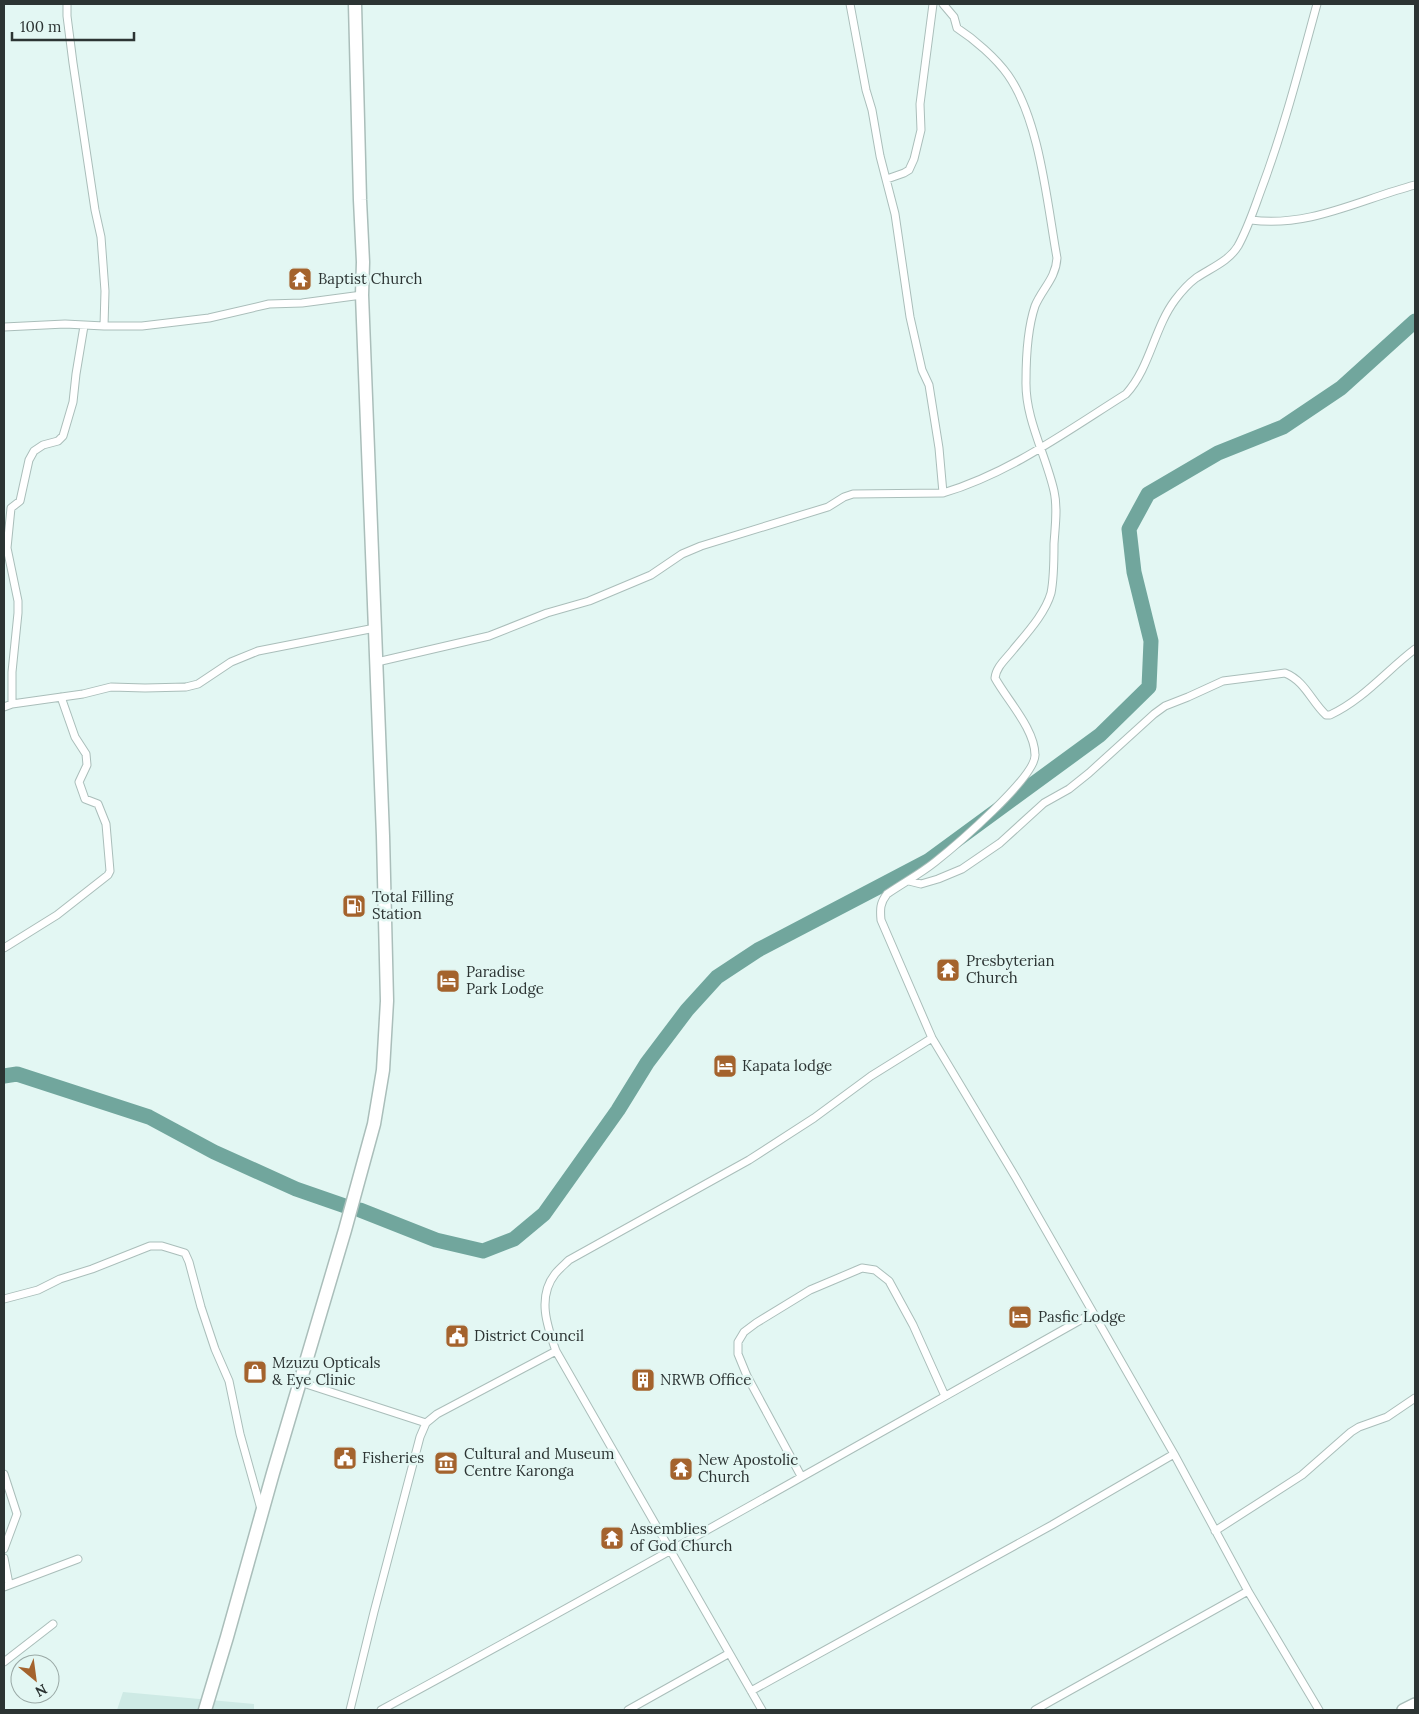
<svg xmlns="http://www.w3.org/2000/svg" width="1419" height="1714" font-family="Lora,serif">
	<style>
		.built { fill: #ceeae5 }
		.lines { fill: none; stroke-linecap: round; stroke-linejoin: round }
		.river { stroke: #71a69d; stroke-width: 15 }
		.street-casing { stroke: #aabeba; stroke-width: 9 }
		.primary-casing { stroke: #aabeba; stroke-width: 14 }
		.highway-casing { stroke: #aabeba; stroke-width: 15 }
		.street { stroke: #fff; stroke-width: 7 }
		.primary { stroke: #fff; stroke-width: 11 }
		.highway { stroke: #fff; stroke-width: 12 }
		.labels { text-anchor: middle; stroke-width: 5; stroke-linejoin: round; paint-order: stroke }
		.poi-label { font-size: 15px; fill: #2c3433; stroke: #e3f7f3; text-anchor: start }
	</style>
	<rect width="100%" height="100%" fill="#e3f7f3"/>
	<path class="built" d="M123,1692L254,1704V1710H117Z"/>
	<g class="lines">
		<path class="river" d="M4,1076L17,1074L149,1117L214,1152L296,1189L345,1206
			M360,1210L436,1240L483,1251L514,1239L544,1214L618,1110L647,1063L687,1010L717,977L758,950L928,861L1100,735L1149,687L1151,641L1134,572L1129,529L1148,494L1218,453L1283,427L1341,388L1415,321"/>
		<g class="street-casing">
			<path id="street" d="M943,4L954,17L957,28C974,39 996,58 1008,75C1040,121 1047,203 1057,258C1056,278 1042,289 1035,306C1028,327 1026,359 1026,381C1025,419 1046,455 1054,491C1058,508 1055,527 1054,544C1054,560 1054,578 1051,593C1045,614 1026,634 1013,650C1006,659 996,667 995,678C1007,700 1035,729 1035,755C1036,777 954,847 935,862C920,874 903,883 887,894C880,903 880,909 881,920L932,1038L1016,1178L1174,1454L1248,1591L1319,1710
				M887,179L904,173L909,170L914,159L921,130L920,104L933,4
				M1251,220C1309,228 1361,199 1415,185
				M104,326H142L209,318L269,304L302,303L362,295
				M4,327L65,324L104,326L105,291L101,237L95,210L73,63L67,16V4
				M943,493C1010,473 1067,431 1126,394C1150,368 1154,328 1175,300C1181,292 1188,284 1196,278C1211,268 1229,261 1238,246C1248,228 1254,209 1261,190C1284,129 1300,66 1317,4
				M377,662L489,636L547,613L589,601L651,575L682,554L701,546L828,507L844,497L853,494L943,493L939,448L929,385L922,370L910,317L895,214L880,156L872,110L866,90L850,4
				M12,704L83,694L111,687L145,688L186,687L198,684L231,662L258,651L375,628
				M4,707L12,704V672L18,613V601L7,548L11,508L20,501L29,460L34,451L43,445L58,441L63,436L73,402L76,374L84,326
				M909,881L921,884L938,879L962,869L1000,843L1044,803L1069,789L1089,773L1154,714L1165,706L1188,697L1223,681L1285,673C1305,681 1311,701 1326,715H1330C1364,699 1386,671 1415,649
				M4,948L57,915L108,875L110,871L106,824L98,804L85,799L79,782L87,765L86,754L75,737L61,697
				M4,1299L38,1290L60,1279L92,1269L150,1246H162L185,1253L189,1262L201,1307L215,1349L229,1381L240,1434L261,1509
				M556,1351L762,1710
				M300,1382L426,1423L437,1414L556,1351C547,1326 537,1297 555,1274C559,1269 565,1264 569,1260L749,1160L814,1118L871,1076L932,1038
				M4,1474L17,1514L4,1549
				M801,1476L747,1376L738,1354V1342L744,1332L756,1323L810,1290L862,1268L875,1270L889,1281L913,1325L945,1396
				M1215,1531L1302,1475L1351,1432L1359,1427L1387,1417L1415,1398
				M4,1558L9,1584
				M4,1587L78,1559
				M4,1662L53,1624
				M751,1691L1052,1525L1174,1454
				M350,1710L374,1612L420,1437L426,1423
				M381,1710C620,1581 856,1446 1093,1313
				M628,1710L728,1654
				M1035,1710L1248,1591"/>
		</g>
		<g class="primary-casing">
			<path id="primary" d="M1403,1710L1415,1704"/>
		</g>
		<g class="highway-casing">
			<path id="highway" d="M205,1710L227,1637L273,1473L345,1230L374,1124L383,1070L387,1001L383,836L362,295L363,262L360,200L355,4"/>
		</g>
		<use href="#street" class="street"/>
		<use href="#primary" class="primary"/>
		<use href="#highway" class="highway"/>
	</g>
	<defs>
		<g id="temple-square" transform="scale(1.25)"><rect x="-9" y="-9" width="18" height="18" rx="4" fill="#a4632d" stroke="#e3f7f3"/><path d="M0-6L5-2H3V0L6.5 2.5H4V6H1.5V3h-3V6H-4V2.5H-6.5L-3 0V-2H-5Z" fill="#fff"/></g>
		<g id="fuel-square" transform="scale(1.25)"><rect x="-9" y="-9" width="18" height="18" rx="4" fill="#a4632d" stroke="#e3f7f3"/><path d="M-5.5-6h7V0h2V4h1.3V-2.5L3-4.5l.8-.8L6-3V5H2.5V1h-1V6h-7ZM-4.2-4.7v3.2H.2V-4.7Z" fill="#fff"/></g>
		<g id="hotel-square" transform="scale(1.25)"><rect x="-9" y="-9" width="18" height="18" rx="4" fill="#a4632d" stroke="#e3f7f3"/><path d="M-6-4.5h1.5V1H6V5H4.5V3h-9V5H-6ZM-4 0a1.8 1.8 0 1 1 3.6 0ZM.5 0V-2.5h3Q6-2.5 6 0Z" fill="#fff"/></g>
		<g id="civic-square" transform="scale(1.25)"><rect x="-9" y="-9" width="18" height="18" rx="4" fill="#a4632d" stroke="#e3f7f3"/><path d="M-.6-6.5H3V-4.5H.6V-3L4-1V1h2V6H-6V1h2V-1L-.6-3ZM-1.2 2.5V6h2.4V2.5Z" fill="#fff"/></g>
		<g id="shop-square" transform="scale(1.25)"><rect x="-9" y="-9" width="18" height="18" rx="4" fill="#a4632d" stroke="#e3f7f3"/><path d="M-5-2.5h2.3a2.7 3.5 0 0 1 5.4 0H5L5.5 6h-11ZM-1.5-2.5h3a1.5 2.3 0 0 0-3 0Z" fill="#fff"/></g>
		<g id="building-square" transform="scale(1.25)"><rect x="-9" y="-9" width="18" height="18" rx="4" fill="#a4632d" stroke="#e3f7f3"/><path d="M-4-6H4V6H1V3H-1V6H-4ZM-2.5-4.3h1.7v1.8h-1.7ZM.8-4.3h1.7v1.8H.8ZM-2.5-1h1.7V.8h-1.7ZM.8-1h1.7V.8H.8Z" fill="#fff"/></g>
		<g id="museum-square" transform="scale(1.25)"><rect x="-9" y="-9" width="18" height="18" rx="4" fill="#a4632d" stroke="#e3f7f3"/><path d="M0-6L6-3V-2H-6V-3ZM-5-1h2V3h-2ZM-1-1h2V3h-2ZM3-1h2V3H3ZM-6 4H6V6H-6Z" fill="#fff"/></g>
	</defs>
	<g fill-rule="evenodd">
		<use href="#temple-square" x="300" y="279"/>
		<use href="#fuel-square" x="354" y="906"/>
		<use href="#temple-square" x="948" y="970"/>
		<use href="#hotel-square" x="448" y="981"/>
		<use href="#hotel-square" x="725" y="1066"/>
		<use href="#hotel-square" x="1020" y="1317"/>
		<use href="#civic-square" x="457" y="1336"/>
		<use href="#shop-square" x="255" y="1372"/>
		<use href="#building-square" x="643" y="1380"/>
		<use href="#civic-square" x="345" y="1458"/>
		<use href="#museum-square" x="446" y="1463"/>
		<use href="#temple-square" x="681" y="1469"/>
		<use href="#temple-square" x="612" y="1538"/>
	</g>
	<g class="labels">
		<g class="poi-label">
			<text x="318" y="284">Baptist Church</text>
			<text x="372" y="902">Total Filling<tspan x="372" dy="17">Station</tspan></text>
			<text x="966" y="966">Presbyterian<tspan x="966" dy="17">Church</tspan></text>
			<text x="466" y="977">Paradise<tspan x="466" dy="17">Park Lodge</tspan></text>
			<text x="742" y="1071">Kapata lodge</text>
			<text x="1038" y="1322">Pasfic Lodge</text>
			<text x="474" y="1341">District Council</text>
			<text x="272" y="1368">Mzuzu Opticals<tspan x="272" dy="17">&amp; Eye Clinic</tspan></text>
			<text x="660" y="1385">NRWB Office</text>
			<text x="464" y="1459">Cultural and Museum<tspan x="464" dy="17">Centre Karonga</tspan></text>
			<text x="362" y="1463">Fisheries</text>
			<text x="698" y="1465">New Apostolic<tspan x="698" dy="17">Church</tspan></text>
			<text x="630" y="1534">Assemblies<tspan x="630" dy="17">of God Church</tspan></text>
		</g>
	</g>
	<rect width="1419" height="1714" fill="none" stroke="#2c3433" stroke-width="10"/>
	<g transform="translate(35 1679) rotate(151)"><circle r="24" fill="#e3f7f3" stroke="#9aa9a6"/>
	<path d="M0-4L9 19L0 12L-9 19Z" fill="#a4632d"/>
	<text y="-8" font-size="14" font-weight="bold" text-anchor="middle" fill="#2c3433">N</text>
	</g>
	<path d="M12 32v8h122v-8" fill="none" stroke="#2c3433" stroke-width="2.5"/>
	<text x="20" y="32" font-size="15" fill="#2c3433" stroke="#e3f7f3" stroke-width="4" paint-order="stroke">100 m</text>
</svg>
